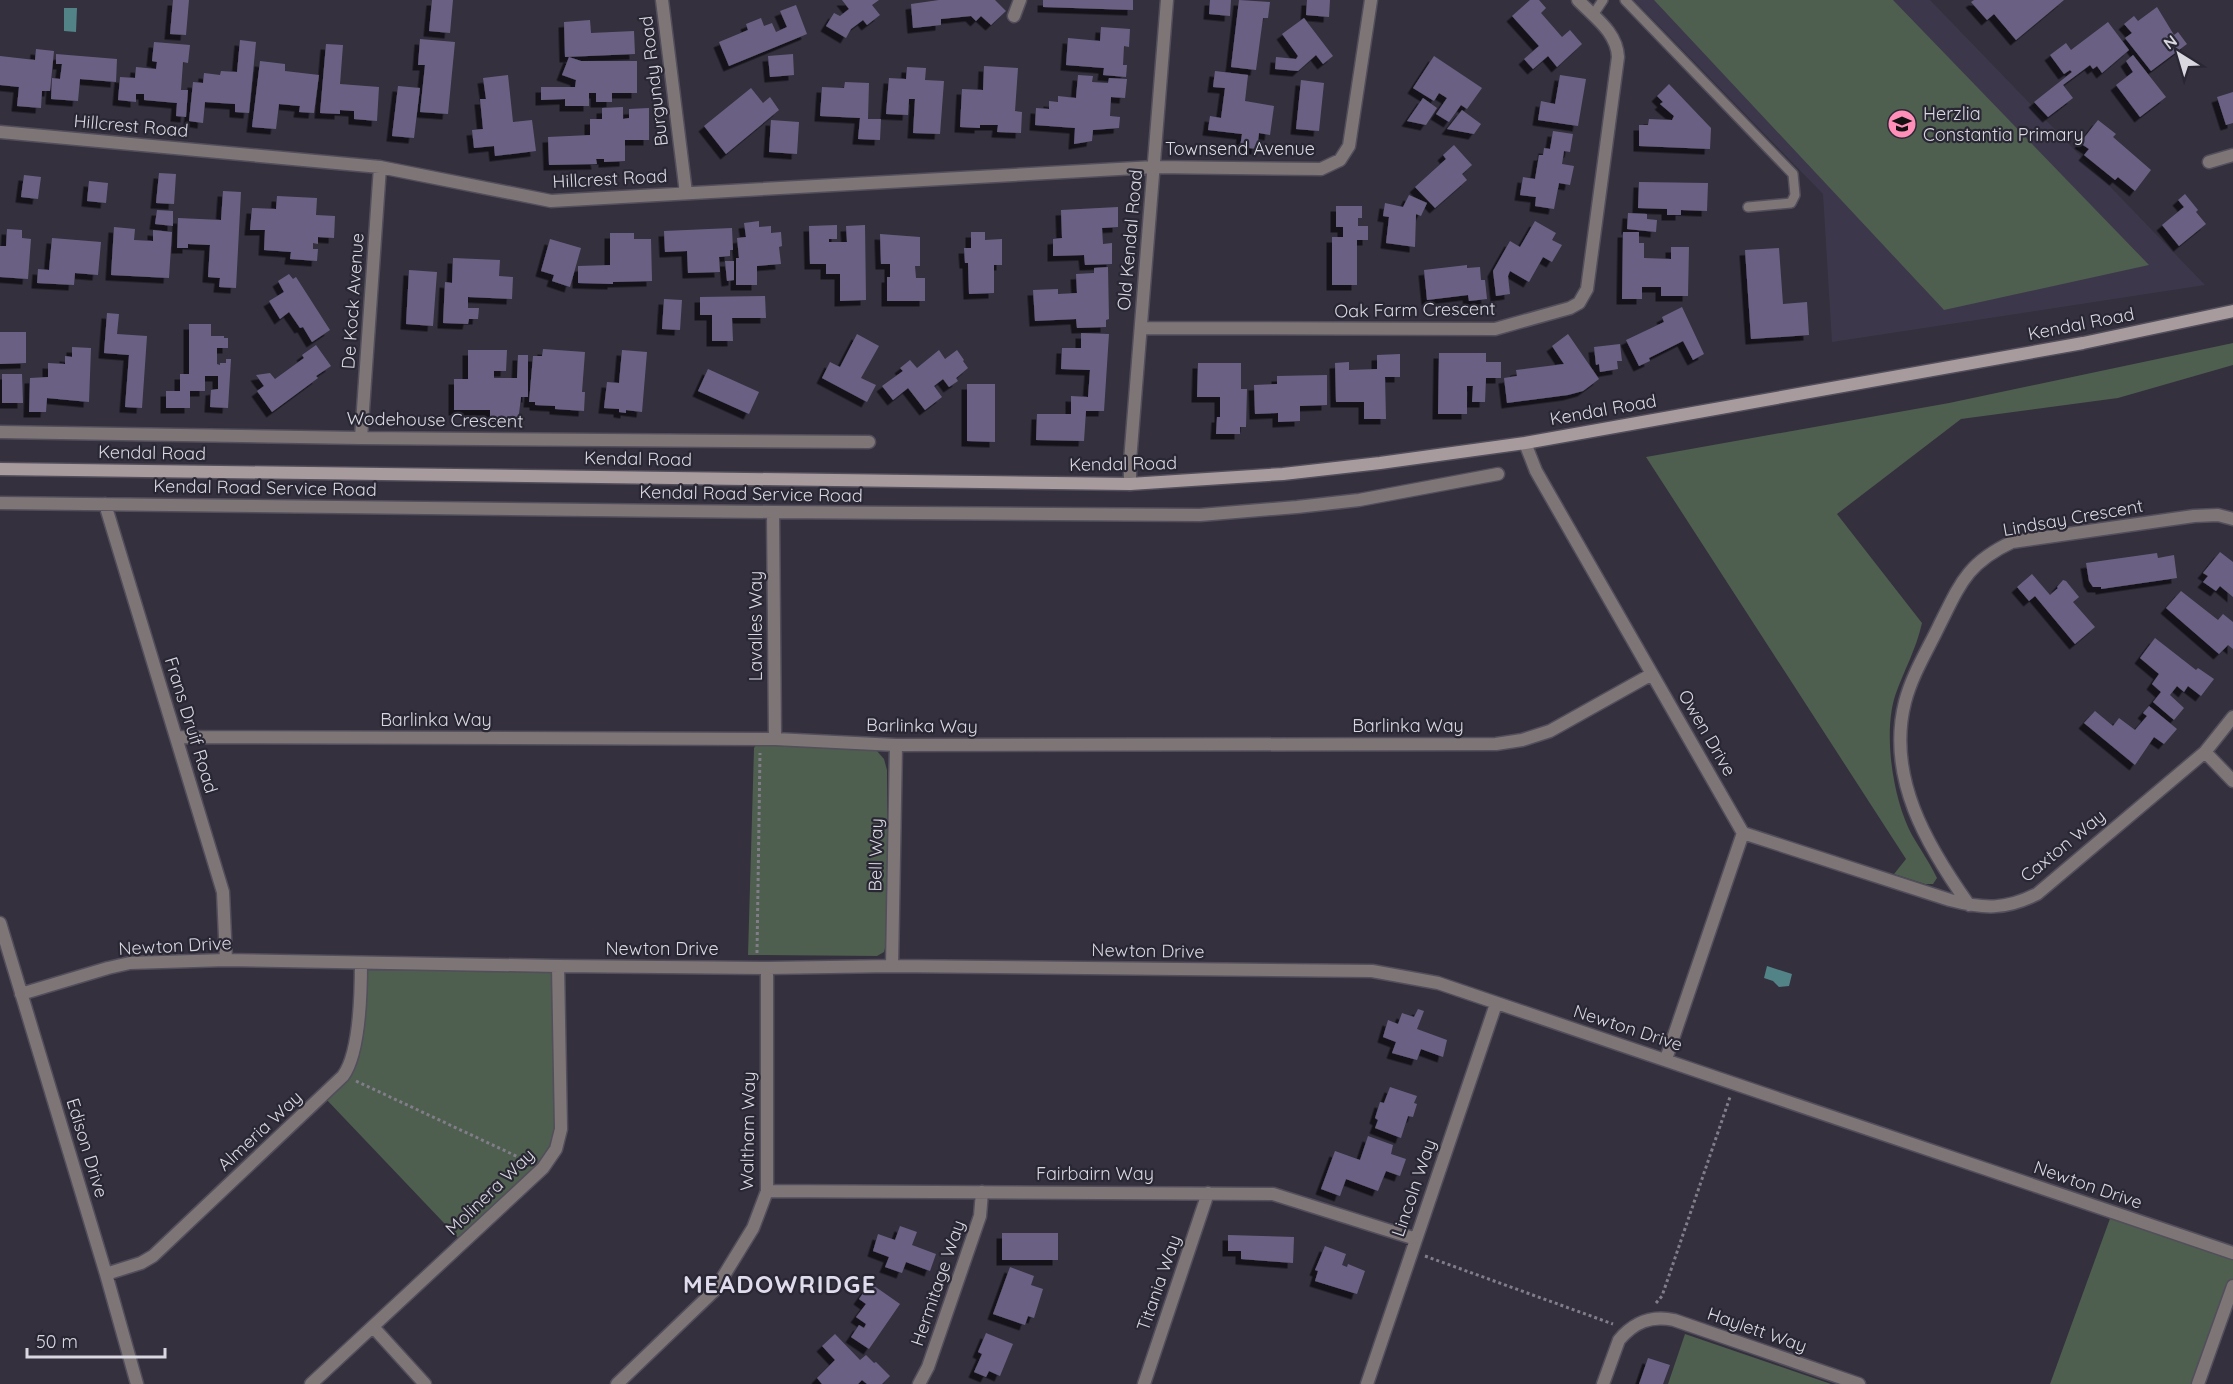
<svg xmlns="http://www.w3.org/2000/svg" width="2233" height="1384" font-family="Quicksand,sans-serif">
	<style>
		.built { fill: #3d374b }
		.green { fill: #4e5e4f }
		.water { fill: #518387 }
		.building { fill: #6a6183; filter: url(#shadow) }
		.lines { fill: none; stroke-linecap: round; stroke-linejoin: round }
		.lane-casing { stroke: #524e5b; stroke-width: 12 }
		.street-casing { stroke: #524e5b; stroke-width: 15 }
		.secondary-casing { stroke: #524e5b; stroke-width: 15 }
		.path { stroke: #817e89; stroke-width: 3; stroke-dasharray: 3 3; stroke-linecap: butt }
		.lane { stroke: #7e7577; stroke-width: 9 }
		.street { stroke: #7e7577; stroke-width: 12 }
		.secondary { stroke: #a89b9d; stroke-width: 12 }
		.labels { text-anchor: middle; stroke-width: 4.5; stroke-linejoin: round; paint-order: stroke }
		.street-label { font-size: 18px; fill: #d9d8e0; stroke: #2a2734 }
		.poi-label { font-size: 18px; fill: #d9d8e0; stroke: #2a2734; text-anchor: start }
		.district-label { font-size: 24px; font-weight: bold; letter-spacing: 1.5px; fill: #e0dcee; stroke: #2a2734 }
	</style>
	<defs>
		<filter id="shadow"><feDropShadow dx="-5.5" dy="5.5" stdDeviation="0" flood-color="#0009"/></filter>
	</defs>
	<rect width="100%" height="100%" fill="#34303e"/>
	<path class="built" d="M1634,0H1930L2205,285L1832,342L1823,194Z"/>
	<path class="green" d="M1654,0H1893L2149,265L1944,310Z
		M2233,343V365L2118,398L1961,419L1837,514L1922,623C1916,650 1904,670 1895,696C1883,734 1893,800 1912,835C1920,849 1930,863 1937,878L1933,884H1925L1894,874L1906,859L1646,457L1949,403Z
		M760,739L877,751L884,759L887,770V940L884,952L877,956L748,955L754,748Z
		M362,963L557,966V1137L542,1167L463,1243L325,1098L349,1075L359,1053Z
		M2112,1213L2233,1253V1286L2198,1384H2050Z
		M1685,1334L1831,1384H1668Z"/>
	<path class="water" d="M64,8H77L76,32L64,31Z
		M1767,966L1792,974L1789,986L1779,987L1773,981L1764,978Z"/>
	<path class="building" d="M173,0H189L186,35L170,34Z
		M432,0H453L450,33L429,31Z
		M842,0H879L872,5L880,15L867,25L863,20L851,29L846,38L826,26L834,13L840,16L849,9Z
		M939,0H995L1006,11L991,25L981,16L976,21L971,16L941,19V25L913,28L911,4Z
		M1043,0H1133V10L1043,7Z
		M1210,0H1231L1230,16L1209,14Z
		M1239,0L1270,2L1268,18H1263L1256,70L1231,67Z
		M1307,0H1330L1329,17L1306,15Z
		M1530,0H1539L1546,8L1541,13L1562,37L1570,30L1582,44L1557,67L1548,56L1533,69L1524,59L1539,46L1512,16Z
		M1974,0H2064L2016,40L1994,14L1987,20L1971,2Z
		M796,5L807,34L729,66L719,42L748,30L746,24L761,18L764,26L772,23L776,32L787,27L780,11Z
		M2157,7L2174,35L2178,32L2187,44L2151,71L2125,38L2132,33L2124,24L2134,16L2138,21Z
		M1304,18L1333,56L1323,64L1316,55L1298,71L1275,69L1276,57L1296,59L1298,56L1282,34Z
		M590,20L591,33L634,31L635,54L565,57L564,22Z
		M2108,22L2129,50L2102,73L2097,66L2093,69L2090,65L2063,85L2073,98L2048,117L2034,102L2072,72L2070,70L2064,74L2050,55L2066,43L2071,50Z
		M1101,27L1130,29L1129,47L1124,46L1123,65H1127L1126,77L1103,75L1104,68L1066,65L1068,38L1100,41Z
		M420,39L455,42L448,114L420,112L425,65H418Z
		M240,40L256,42L249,113L235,112V104L205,102L203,123L189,121L193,82L203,83L204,73L220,75L221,71L237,72Z
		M154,42L190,45L188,63L183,62L181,90H188L186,117L176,116L177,103L144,100V94H136V102L118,100L120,77L135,78L136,67L156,69L157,62L152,61Z
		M326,44L343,45L340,84L379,87L377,121L354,119V111L340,110V114L320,113Z
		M36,49L54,51L50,91H42L41,108L17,106L19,87L0,85V56L35,60Z
		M56,54L117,59L116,82L80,79L78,101L51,99L52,78L60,79L62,64H56Z
		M793,54L794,75L770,77L768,56Z
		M2133,55L2166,97L2140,117L2116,85L2133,72L2126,61Z
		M1434,56L1482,88L1467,109L1461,105L1449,122L1436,114L1447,98L1439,93L1434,101L1413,88Z
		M569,57L581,61H637V93H612V102H596V93H589V106H565V99L541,100V87H575L576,80L562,75Z
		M260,61L285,64V71L319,75L314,113L299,112L300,106L279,104L276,129L252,127Z
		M984,66L1018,68L1015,111L1022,112L1021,133L997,132L998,125H980V128L960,127L962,89L983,90Z
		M907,67L926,68L925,80L944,81L940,134L913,133L915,99H909L908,115L886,114L889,78L906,79Z
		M1215,71L1248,75L1245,101L1274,106L1270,135L1259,133L1257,149L1240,147L1242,134L1208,130L1210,116L1221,118L1225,88L1213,87Z
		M508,75L513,122L532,120L536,151L495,156L494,146L474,148L472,130L483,129L480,99H486L483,78Z
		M1078,75L1093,76L1092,82L1108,83L1109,78L1127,79L1125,98L1111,97L1110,116L1120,117L1119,128L1093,130L1092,141L1074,144L1075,128L1035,125L1036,108L1049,109V101L1058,102V96L1076,98Z
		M1560,75L1586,79L1578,126L1538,120L1541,101L1555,104Z
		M1301,80L1324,83L1319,131L1296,129Z
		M845,82L869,83L868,119H881L880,140L858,139L860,118L820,116L822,87L844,88Z
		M1669,84L1711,128L1710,149L1639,146V125H1648L1649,119L1672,120L1674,116L1660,104L1663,102L1657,96Z
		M398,86L420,88L414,138L392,136Z
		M751,88L763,103L770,97L779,110L726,154L704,126Z
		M2233,92V123L2226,125L2217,97Z
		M1423,98L1437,108L1426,125L1407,121Z
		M623,107V119L629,118V109L649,108V140H625V161L604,162V159H596L597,164L549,165L548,137L590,135V119H602V108Z
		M1462,110L1481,124L1474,134L1447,129Z
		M771,120L799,122L797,154L769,152Z
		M2098,120L2116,134L2113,137L2151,170L2135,191L2118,177L2115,180L2084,155L2089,149L2080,143Z
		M1553,131L1573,134L1570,152L1564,151L1562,164L1574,166L1570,185L1559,183L1554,209L1535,206L1536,197L1520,195L1523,177L1535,179L1539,155H1543L1544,148L1550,149Z
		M1454,145L1472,165L1462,174L1467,180L1435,208L1415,187L1446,159L1443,155Z
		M159,173L176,174L174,204L156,203Z
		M24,175L41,177L38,199L21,197Z
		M89,181L108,183L106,203L87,201Z
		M1639,182L1708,183L1707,211L1681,210V215H1667V209L1638,208Z
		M223,191L241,192L236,288L219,287L220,278L208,277L210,245L188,244V248H177L178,218L221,220Z
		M2185,194L2198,210L2196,212L2206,224L2179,246L2162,225L2184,207L2178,200Z
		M1409,195L1427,203L1421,216L1416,214L1415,247L1386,243L1389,217L1383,216L1385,203L1403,207Z
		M277,196L317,198L316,215L335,216L334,238L318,237V244L313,243V249H318L317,261L290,259L291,252L264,250L265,230H250L252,208L276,209Z
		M1336,206H1362V218H1358V226H1368V240H1357V285H1332V237H1343V227H1336Z
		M1118,207V227L1102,228L1103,244L1112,243V264L1085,265L1084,255L1053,256V239L1062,238L1061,210Z
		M157,210L173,211V226L155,224Z
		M1628,213L1647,214V219L1657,220L1656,232L1627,229Z
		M759,221V227L771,226V233L781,232L782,246L779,247L781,264L757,266V285H736V258H739L737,238L746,237L744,223Z
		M1535,221L1556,233L1552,240L1562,245L1552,262L1543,257L1529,282L1510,271L1508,276L1510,294L1496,296L1493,271L1510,241L1520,247Z
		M837,225V239H829V242H847L846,226L865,225L866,300L840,301V274H826V264H810L809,226Z
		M114,227L135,229L134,240L153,241V230L172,232L169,278L111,275Z
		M732,228L733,250H730V256L719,257L720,272L688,273L687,251L665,252L664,231Z
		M7,229L22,230V238L31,239L28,279L0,277V246H6Z
		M971,232H985V240L1002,239V265H994V293L969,294L968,263H965L964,248H971Z
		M1623,232H1639V243H1644V258L1671,259V247H1689L1688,296H1661V287H1642V299H1622Z
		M610,233H634V239H651L652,281L613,282V284L578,283V266L610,265Z
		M880,234L920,237V266H915L916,278H925V301H887V277H890V264H881Z
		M52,238L101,242L98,275L75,273L74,285L37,283L38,269L49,270Z
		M550,239L581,248L570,287L552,281L554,275L541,271Z
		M1779,248L1783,304L1807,302L1809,335L1751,339L1745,250Z
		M453,258L500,260L499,276L513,277L512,299L468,297V308H479L478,319H469L468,324L443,323L445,282L452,283Z
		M725,261H734V280L727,281Z
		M1467,265V268L1480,267L1481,280H1485L1487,299L1469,301L1468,295L1427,300L1424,270Z
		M1108,267L1109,319L1106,320V327L1077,328L1076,319L1035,321L1033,290L1058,289V294L1077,293L1076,274L1094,273V268Z
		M409,270L437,272L433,326L406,324Z
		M289,274L293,279L296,277L330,330L312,342L303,327L300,328L289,312L280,319L269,301L284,292L278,281Z
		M765,296L766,318H732L733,341H712V315H700V297Z
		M664,299L682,300L680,330L662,329Z
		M1682,307L1704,354L1693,360L1683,341L1649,358L1650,361L1639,366L1626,340L1664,322L1662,317Z
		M107,313L119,314L117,334L147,336L142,408L125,407L129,355L104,353Z
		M189,324H211V336H224V338H228V348H217V364L220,365V363H226V359H231L228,408L210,407L211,390L218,389V376H205V391H190V408H166V391H180V374H189Z
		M0,332H26V363L0,364Z
		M1081,333L1109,334L1104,411H1086L1084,441L1036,440L1037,414H1071V396L1088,397L1090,370L1061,369L1062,348H1081Z
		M857,334L879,346L861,378L876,385L867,402L822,378L830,362L840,367Z
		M1568,334L1599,379L1583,391L1568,395L1507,403L1504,378L1517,376L1516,370L1564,364L1552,346Z
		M1620,344L1622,361H1617L1618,369L1600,372L1599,364L1596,365L1594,347Z
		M316,345L331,366L316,376L318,378L272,412L257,391L264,386L256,375L270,373L275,379L304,358L302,355Z
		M72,347L91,348L89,402L47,398L46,412H29L30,378L48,377V363L65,364V356L72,357Z
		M543,349L585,352L582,392H585L584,411L555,409V406L535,405V402H529L533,356H542Z
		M468,350H507L506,371H494V378H517L518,355H528V397H521L518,422H490V410H454V379H468Z
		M622,350L647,352L642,412L626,410V413L619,412V409L604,408L607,382L619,383Z
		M939,350L945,359L957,350L964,360L963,361L968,368L956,378L958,381L949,387L943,379L934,386L942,397L925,410L908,388L893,400L882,386L903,371L900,368L910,360L917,368Z
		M1439,353H1486V362H1501V378H1486L1485,402H1472L1473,386H1467V414H1438Z
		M1400,354V377H1385L1386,419H1364V402H1336L1335,363L1349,362V370L1377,369V355Z
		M1198,363H1241V389H1247L1246,427H1240V434H1216L1217,417H1220V397H1197Z
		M708,369L759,392L749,414L698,391Z
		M2,374H22L23,403H2Z
		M1327,375V405L1300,406V421L1278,422V413L1255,414L1254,385L1277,384V376Z
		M967,384H995V442L967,441Z
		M2220,552L2233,562V597L2220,586L2216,591L2203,582L2208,576L2203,573Z
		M2157,553L2158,558L2174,555L2177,578L2101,589V587H2093L2089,581L2086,563Z
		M2032,574L2050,595L2058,588L2057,587L2063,580L2066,581L2079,597L2073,602L2095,627L2075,644L2035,596L2029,601L2017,587Z
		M2181,591L2218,620L2223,614L2233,622V649L2228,645L2219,654L2166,608Z
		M2155,638L2196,670L2198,668L2214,679L2201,696L2188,686L2184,692L2177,686L2170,695L2184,708L2174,720L2153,702L2161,692L2152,684L2159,674L2140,658Z
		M2149,706L2177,729L2164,744L2154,737L2135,765L2084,723L2095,711L2113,726L2119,718L2135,730L2147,716L2143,713Z
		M1418,1009L1424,1011L1417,1029L1447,1040L1443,1057L1421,1049L1417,1060L1392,1053L1396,1042L1383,1037L1388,1020L1398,1024L1402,1013L1414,1017Z
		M1390,1087L1417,1096L1414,1103L1417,1104L1413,1117L1408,1116L1401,1138L1375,1128L1378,1120L1375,1118L1380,1102L1384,1103Z
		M1368,1136L1393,1145L1391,1154L1406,1159L1400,1176L1386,1171L1378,1191L1346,1179L1340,1196L1321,1189L1335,1151L1360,1160Z
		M900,1226L917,1232L912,1245L936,1254L930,1271L906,1262L902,1273L885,1267L889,1257L873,1251L878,1234L895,1240Z
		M1002,1233H1058V1260H1002Z
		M1228,1235L1294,1237L1293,1263L1241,1259V1251H1228Z
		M1325,1246L1346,1254L1342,1265L1347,1267L1348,1264L1365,1271L1357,1294L1315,1281L1318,1271L1315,1270Z
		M1010,1267L1034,1276L1031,1285L1043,1289L1034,1318L1028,1316L1025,1325L993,1314Z
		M870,1283L900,1304L869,1349L851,1337L859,1325L864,1328L866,1324L856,1317L866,1304L859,1299Z
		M986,1333L1013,1344L1000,1376L989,1371L986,1377L974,1372L982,1354L978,1352Z
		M835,1334L860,1360L866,1355L874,1363L876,1362L890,1376L882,1384H867L862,1380L858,1384H822L817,1378L835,1360L822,1346Z
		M1648,1358L1670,1365L1663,1384H1639Z"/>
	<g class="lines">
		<g class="lane-casing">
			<path id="lane" d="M1625,0L1793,174L1795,195L1791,203L1748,207
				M1593,15L1603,0"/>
		</g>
		<g class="street-casing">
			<path id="street" d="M662,0L686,193
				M1014,16L1020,0
				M0,132L380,167L551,201L1154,167L1321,169L1340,160L1349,146L1371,0
				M2209,162L2233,155
				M1141,328L1495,329L1570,308L1579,303L1587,289L1618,57C1617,32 1594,17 1578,0
				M0,432L361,438L869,442
				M361,438L380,167
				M1525,443L1536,471L1743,833L1666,1059
				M1130,484V461L1167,0
				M0,503L773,512L1200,515L1297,507L1359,500L1498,474
				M105,504L223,892L226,960
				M773,512L775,739
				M176,737L775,739L896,745L1496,744L1522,740L1550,731L1652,674
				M2205,752L2233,781
				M1743,833L1950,900C1984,909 2005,910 2037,894L2205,752L2233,717
				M1969,905C1927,846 1886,777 1905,702C1912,675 1927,651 1939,626C1960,584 1967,563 2012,542L2194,516L2218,515L2233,519
				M0,923L106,1274L137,1384
				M892,966L896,745
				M21,994L108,968L130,963L226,960L558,966L767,968L892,966L1372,971L1438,983L2233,1253
				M767,1191L1273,1194L1416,1239
				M106,1274L141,1263L153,1256L343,1076C360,1053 361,992 361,963
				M374,1328L425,1384
				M311,1384L543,1168L556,1149L561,1129L558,966
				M617,1384L715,1290L753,1228L767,1191V968
				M919,1384L928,1367L980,1216L982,1192
				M1144,1384L1208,1193
				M1367,1384L1496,1004
				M1603,1384L1619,1340C1634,1322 1651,1315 1674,1320L1859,1384
				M2198,1384L2233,1286"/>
		</g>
		<g class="secondary-casing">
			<path id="secondary" d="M0,469L1130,484L1283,474L1380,463L1525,443L2083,343L2233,311"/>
		</g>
		<path class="path" d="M757,953L760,753
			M356,1081L529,1162
			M1425,1256L1613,1324
			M1656,1303L1662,1296L1730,1097"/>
		<use href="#lane" class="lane"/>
		<use href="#street" class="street"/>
		<use href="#secondary" class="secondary"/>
	</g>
	<defs>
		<g id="school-disc" transform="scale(1.5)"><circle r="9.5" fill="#ff8eb9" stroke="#2a2734"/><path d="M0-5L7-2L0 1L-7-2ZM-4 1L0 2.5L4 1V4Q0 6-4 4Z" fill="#111"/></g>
	</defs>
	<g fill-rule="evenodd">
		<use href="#school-disc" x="1902" y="124"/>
	</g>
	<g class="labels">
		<g class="street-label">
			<text transform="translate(654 81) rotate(-97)" y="6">Burgundy Road</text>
			<text transform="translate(131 126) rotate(5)" y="6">Hillcrest Road</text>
			<text x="1240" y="155">Townsend Avenue</text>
			<text transform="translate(610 179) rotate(-3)" y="6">Hillcrest Road</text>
			<text transform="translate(1130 240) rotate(-85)" y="6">Old Kendal Road</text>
			<text transform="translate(353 301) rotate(-86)" y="6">De Kock Avenue</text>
			<text transform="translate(1415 310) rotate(-1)" y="6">Oak Farm Crescent</text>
			<text transform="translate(2081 324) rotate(-11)" y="6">Kendal Road</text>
			<text transform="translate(1603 410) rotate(-10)" y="6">Kendal Road</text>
			<text transform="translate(435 420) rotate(1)" y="6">Wodehouse Crescent</text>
			<text transform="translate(152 453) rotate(1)" y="6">Kendal Road</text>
			<text transform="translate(638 459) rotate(1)" y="6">Kendal Road</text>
			<text transform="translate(1123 464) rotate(-1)" y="6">Kendal Road</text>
			<text transform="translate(265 488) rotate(1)" y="6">Kendal Road Service Road</text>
			<text transform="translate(751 494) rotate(1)" y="6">Kendal Road Service Road</text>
			<text transform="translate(2073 518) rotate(-10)" y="6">Lindsay Crescent</text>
			<text transform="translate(756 626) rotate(-90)" y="6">Lavalles Way</text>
			<text x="436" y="726">Barlinka Way</text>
			<text transform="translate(191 725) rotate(73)" y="6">Frans Druif Road</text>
			<text transform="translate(922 726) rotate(1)" y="6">Barlinka Way</text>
			<text x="1408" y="732">Barlinka Way</text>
			<text transform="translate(1707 733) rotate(60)" y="6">Owen Drive</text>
			<text transform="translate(2063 846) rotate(-39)" y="6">Caxton Way</text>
			<text transform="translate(876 855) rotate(-89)" y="6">Bell Way</text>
			<text transform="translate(175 946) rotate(-3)" y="6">Newton Drive</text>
			<text x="662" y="955">Newton Drive</text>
			<text transform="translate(1148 951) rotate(1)" y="6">Newton Drive</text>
			<text transform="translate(1628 1028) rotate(18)" y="6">Newton Drive</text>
			<text transform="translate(260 1131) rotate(-43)" y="6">Almeria Way</text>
			<text transform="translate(748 1131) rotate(-89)" y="6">Waltham Way</text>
			<text transform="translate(87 1148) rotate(73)" y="6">Edison Drive</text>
			<text x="1095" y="1180">Fairbairn Way</text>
			<text transform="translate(2088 1185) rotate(19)" y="6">Newton Drive</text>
			<text transform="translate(1414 1188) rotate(-71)" y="6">Lincoln Way</text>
			<text transform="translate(490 1192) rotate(-44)" y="6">Molinera Way</text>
			<text transform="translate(938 1283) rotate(-71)" y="6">Hermitage Way</text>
			<text transform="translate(1159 1283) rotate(-71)" y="6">Titania Way</text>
			<text transform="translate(1757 1330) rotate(19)" y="6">Haylett Way</text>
		</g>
		<g class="poi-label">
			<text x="1923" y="120">Herzlia<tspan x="1923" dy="21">Constantia Primary</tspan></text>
		</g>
		<g class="district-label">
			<text x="780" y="1293">MEADOWRIDGE</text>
		</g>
	</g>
	<g transform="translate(2179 54) rotate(323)" stroke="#2a2734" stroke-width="4.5" paint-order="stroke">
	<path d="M0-4.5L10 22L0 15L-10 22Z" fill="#d9d8e0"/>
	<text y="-9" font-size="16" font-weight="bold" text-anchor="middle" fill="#d9d8e0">N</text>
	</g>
	<path d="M27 1348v9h138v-9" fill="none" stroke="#d9d8e0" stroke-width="3"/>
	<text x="36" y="1348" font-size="18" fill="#d9d8e0" stroke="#2a2734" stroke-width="4.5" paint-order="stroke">50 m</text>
</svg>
